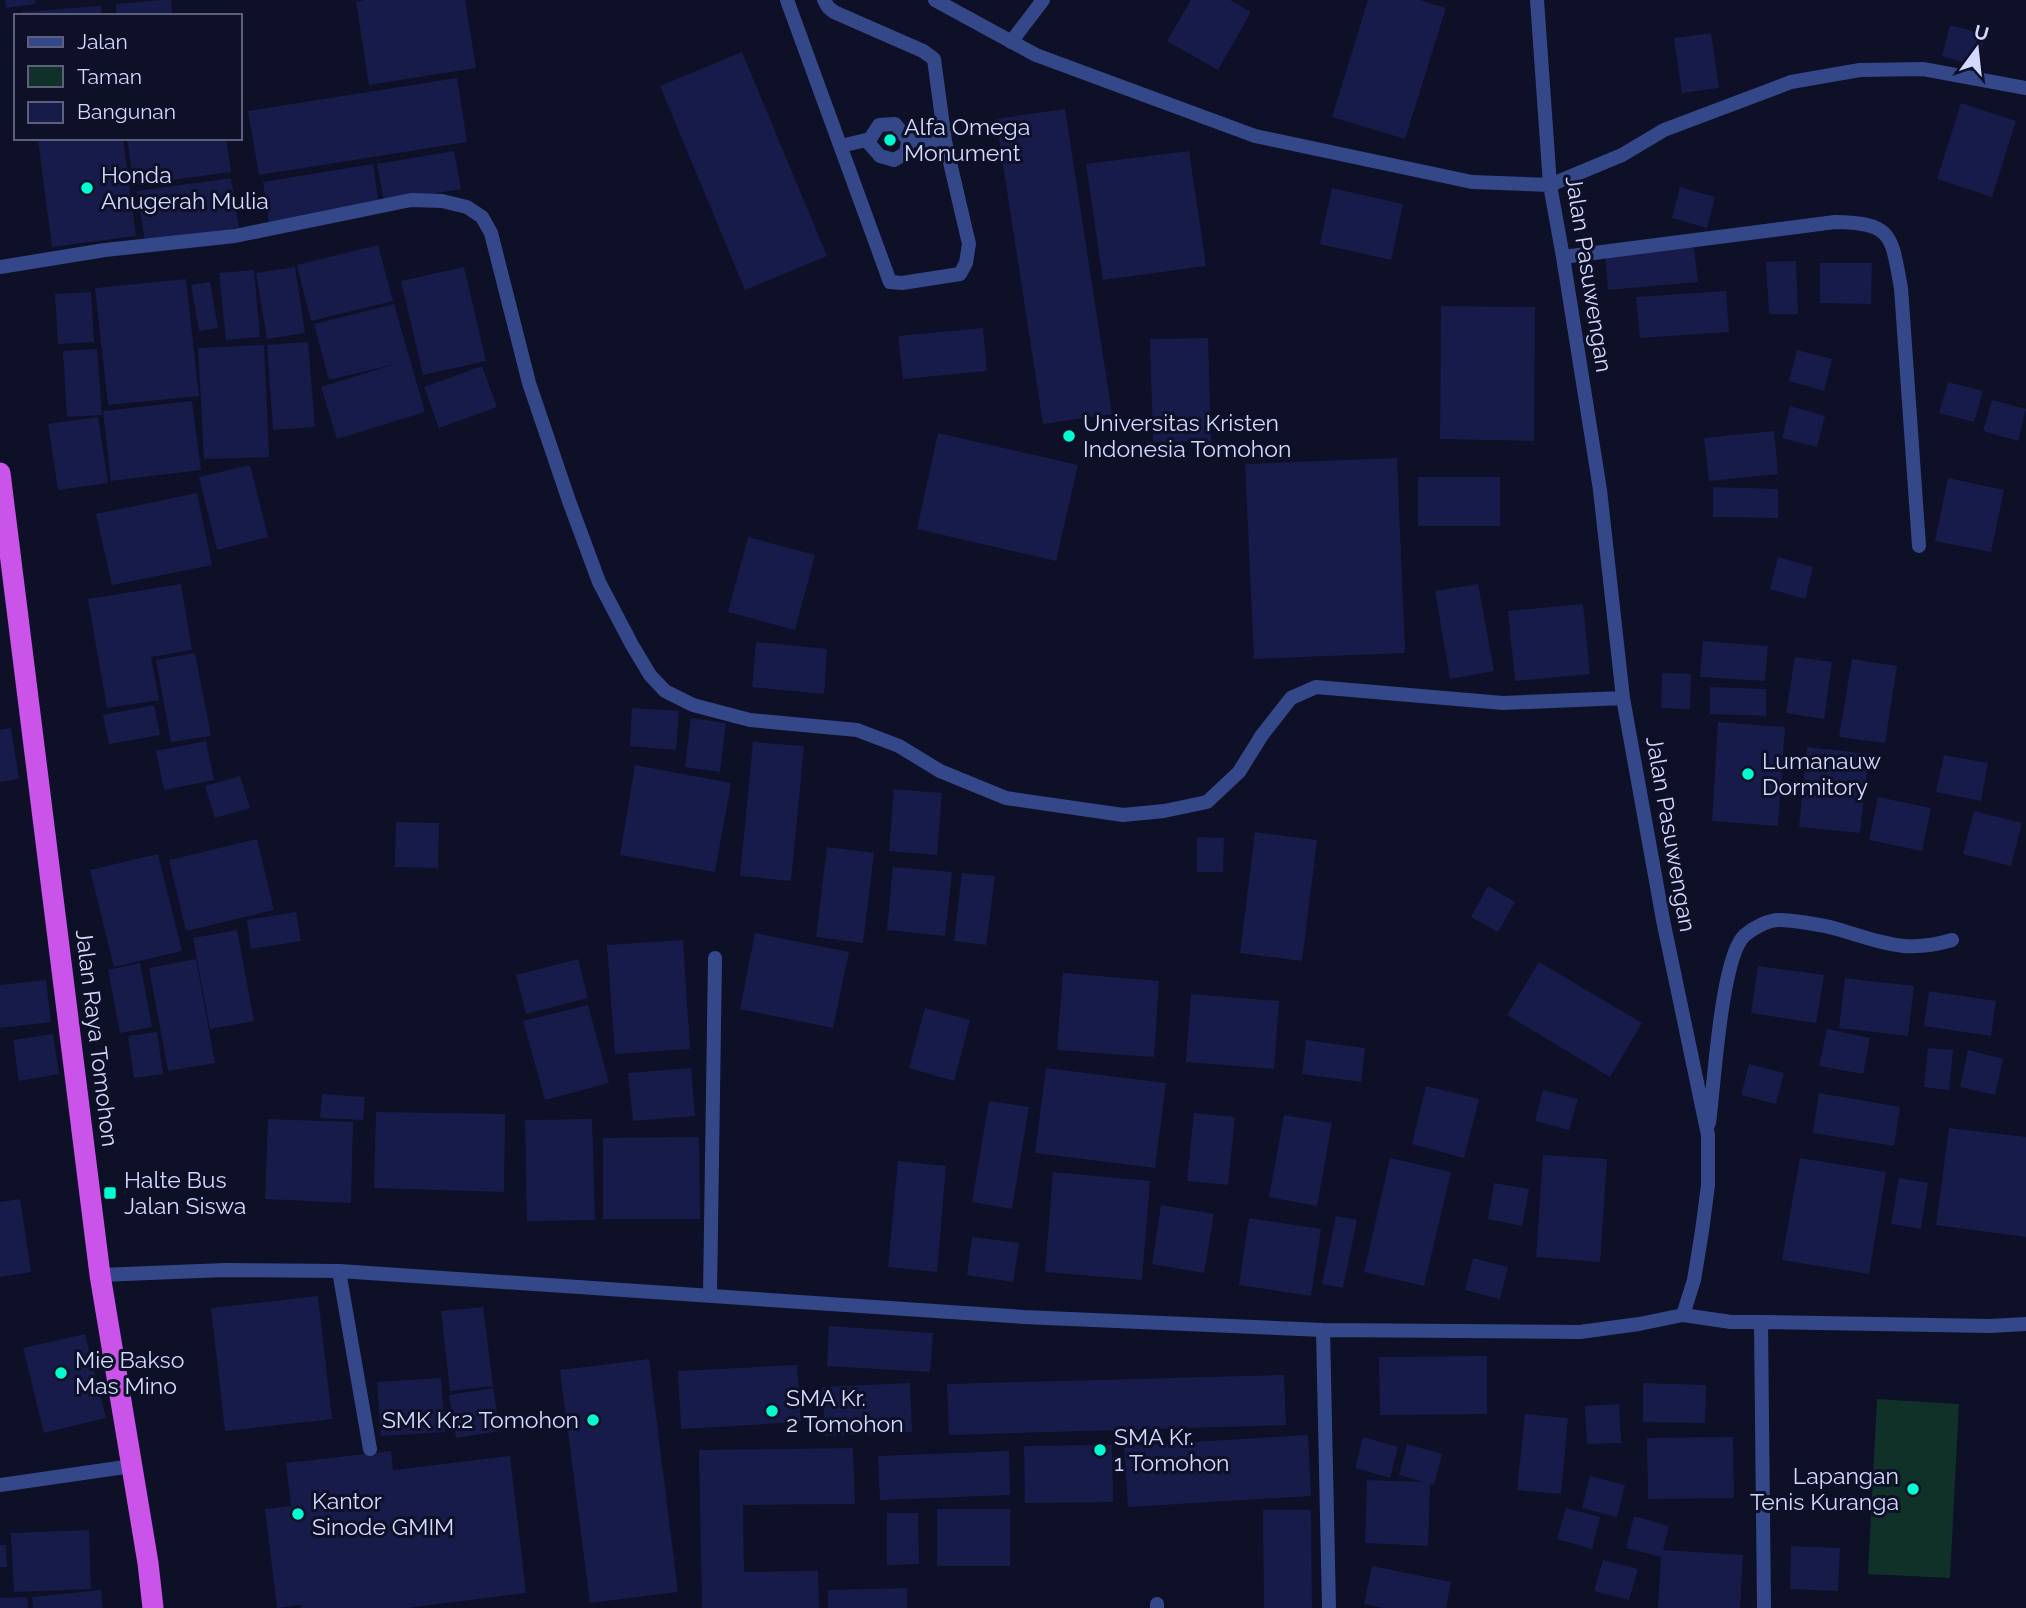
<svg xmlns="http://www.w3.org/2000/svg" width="2026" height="1608" font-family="Raleway,sans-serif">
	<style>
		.green { fill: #0f3127 }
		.building { fill: #171b49 }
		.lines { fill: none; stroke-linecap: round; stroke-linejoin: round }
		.service { stroke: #344889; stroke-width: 14 }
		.minor { stroke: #344889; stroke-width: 14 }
		.trunk { stroke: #ca53e9; stroke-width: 21 }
		.poi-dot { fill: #00fdd1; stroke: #0d1026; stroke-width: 2.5 }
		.labels { text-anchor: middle; stroke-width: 6; stroke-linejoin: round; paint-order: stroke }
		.poi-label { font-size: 23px; fill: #d2d9ff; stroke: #0d1026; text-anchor: start }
		.street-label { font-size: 23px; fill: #d2d9ff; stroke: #0d1026 }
	</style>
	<rect width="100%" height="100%" fill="#0d1026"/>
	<path class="green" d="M1877,1399L1959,1404L1950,1578L1868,1574Z"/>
	<path class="building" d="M5,0H35L36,4L6,8Z
		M160,0H171L172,16H117L116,4Z
		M365,0H465L476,68L369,85L356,2Z
		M1191,0H1230L1251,12L1218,70L1167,41Z
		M1368,0H1419L1446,8L1405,139L1332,117Z
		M101,6L102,16H22V12Z
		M1950,25L1985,34L1977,66L1942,56Z
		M1711,33L1719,88L1682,93L1674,38Z
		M742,52L827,256L745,290L660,86Z
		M457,78L467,142L259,175L248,111Z
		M1961,103L2016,121L1992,197L1937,179Z
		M1065,109L1112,414L1043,424L996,119Z
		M52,138H123L136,236L52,247L38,140Z
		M127,138H226L231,172L134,185Z
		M454,151L461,189L384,202L377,164Z
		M1189,151L1206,266L1103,280L1086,164Z
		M373,164L379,205L269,223L263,182Z
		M231,178L239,228L145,242L137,191Z
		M1680,187L1715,197L1707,228L1672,218Z
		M1332,188L1403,204L1391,260L1320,244Z
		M378,245L393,301L311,321L297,265Z
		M1694,247L1698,282L1608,290L1605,254Z
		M1796,261L1798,314H1769L1766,262Z
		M1820,263H1872L1871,304L1820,303Z
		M295,267L305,333L267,339L256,273Z
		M464,267L486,361L423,375L401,281Z
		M254,270L260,337L226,340L219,273Z
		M186,279L199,396L108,405L95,288Z
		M210,282L218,328L199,331L191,285Z
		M1726,291L1729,332L1640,338L1636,297Z
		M91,292L94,342L58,344L55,294Z
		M394,304L425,412L337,439L321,387L395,364L329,380L314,324Z
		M1441,306L1535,307L1534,441L1440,439Z
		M983,328L987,371L903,379L898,336Z
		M1208,338L1211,441L1153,442L1150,339Z
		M308,342L315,427L273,430L267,345Z
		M264,345L269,457L204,459L198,348Z
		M97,349L102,415L67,417L63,351Z
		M1797,350L1832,359L1824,391L1789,381Z
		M482,366L497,407L439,428L424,387Z
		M1948,382L1983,391L1974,422L1939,413Z
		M1992,400L2026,409L2018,441L1983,431Z
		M192,401L201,470L111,481L103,411Z
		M1790,406L1825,416L1817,447L1782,438Z
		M98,417L108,483L58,490L48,424Z
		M1774,431L1778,474L1709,481L1704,438Z
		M938,433L1078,465L1056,561L917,529Z
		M1397,458L1405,653L1254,659L1245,464Z
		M250,465L268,537L217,550L199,477Z
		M1418,477H1500V526H1418Z
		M1948,478L2004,490L1991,552L1935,541Z
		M1713,487L1778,489V518L1713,517Z
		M197,493L212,565L112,585L96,514Z
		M748,537L815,555L795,630L728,612Z
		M1778,557L1813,567L1805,599L1770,589Z
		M181,584L192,650L151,657L159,700L107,708L88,599Z
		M1478,584L1494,671L1450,679L1435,591Z
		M1583,604L1590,674L1515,681L1508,611Z
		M1703,641L1768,646L1765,681L1700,677Z
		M756,642L827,649L824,694L752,687Z
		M195,653L211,736L171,742L156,660Z
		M1795,657L1832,662L1824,719L1786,713Z
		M1852,659L1897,666L1885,743L1839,737Z
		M1662,673L1691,674L1690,709L1661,708Z
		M1710,687L1766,689V716L1710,714Z
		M154,705L160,735L109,744L103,715Z
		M632,708L679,711L676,750L630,746Z
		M691,718L726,723L720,772L685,767Z
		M1718,722L1785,727L1778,826L1712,821Z
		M11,728L19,779L0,782V730Z
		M206,741L214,780L164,790L156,751Z
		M753,742L804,746L791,881L740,876Z
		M1807,747L1869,754L1860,833L1799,827Z
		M1944,755L1988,763L1981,801L1936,792Z
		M635,765L731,783L715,872L620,855Z
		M240,776L250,808L215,818L205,786Z
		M894,789L942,793L937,855L889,851Z
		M1878,797L1931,808L1922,851L1869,840Z
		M1974,811L2022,823L2011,866L1963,854Z
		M396,822L439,823L438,868L395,867Z
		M1255,832L1317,840L1302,961L1240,953Z
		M1197,837L1224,838L1223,872H1197Z
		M257,839L274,910L186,931L169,860Z
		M827,847L874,853L863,943L816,937Z
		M158,854L182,951L114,967L90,870Z
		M893,867L952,872L945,936L887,930Z
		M962,873L995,876L986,945L954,941Z
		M1488,886L1515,902L1498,932L1471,917Z
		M296,912L301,941L251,949L247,920Z
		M237,930L254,1021L210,1029L193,938Z
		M755,933L849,952L833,1028L740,1009Z
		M683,940L690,1049L615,1054L607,945Z
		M196,959L215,1063L168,1071L149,968Z
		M578,959L588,998L526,1014L516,975Z
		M1539,962L1642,1023L1610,1077L1507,1015Z
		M140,963L152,1027L120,1033L108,970Z
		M1758,966L1824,975L1816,1023L1751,1013Z
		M1063,973L1159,981L1154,1057L1057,1050Z
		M1845,978L1914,986L1908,1036L1839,1028Z
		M46,980L51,1022L0,1028V985Z
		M1929,991L1996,1001L1991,1036L1924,1026Z
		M1191,994L1279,1001L1274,1069L1186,1062Z
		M588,1005L609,1083L545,1100L523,1021Z
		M925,1008L970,1020L954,1081L909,1068Z
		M1827,1029L1870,1038L1863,1074L1819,1066Z
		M157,1032L163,1074L134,1078L128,1036Z
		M53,1034L59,1074L19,1081L13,1040Z
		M1306,1040L1365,1048L1361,1082L1302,1074Z
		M1928,1048L1953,1050L1949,1090L1924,1087Z
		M1968,1050L2003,1059L1995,1095L1960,1087Z
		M1749,1064L1784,1073L1776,1104L1741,1095Z
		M691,1068L695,1116L633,1121L628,1073Z
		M1046,1068L1166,1083L1155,1168L1035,1153Z
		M1426,1086L1479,1099L1464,1158L1412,1144Z
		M1543,1090L1578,1099L1569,1130L1535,1121Z
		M1819,1093L1900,1107L1894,1146L1813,1133Z
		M322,1094L365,1097L363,1120L320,1118Z
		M989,1101L1029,1107L1012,1209L972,1202Z
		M376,1112L505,1114L504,1192L374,1188Z
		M1194,1113L1235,1117L1228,1185L1187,1181Z
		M1284,1115L1332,1123L1317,1206L1269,1197Z
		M268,1119L353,1122L351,1203L265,1199Z
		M592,1119L595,1220L527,1221L525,1120Z
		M1949,1128L2026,1137V1237L1936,1225Z
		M699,1137L700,1219H603V1138Z
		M1543,1155L1607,1159L1600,1262L1536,1257Z
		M1390,1158L1451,1172L1424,1286L1364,1272Z
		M1800,1158L1886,1172L1869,1274L1782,1260Z
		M898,1161L946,1166L937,1272L888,1267Z
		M1053,1172L1150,1181L1142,1280L1045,1272Z
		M1899,1178L1928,1183L1921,1229L1891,1224Z
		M1494,1183L1529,1189L1522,1226L1488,1219Z
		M20,1199L31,1272L0,1277V1202Z
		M1161,1205L1214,1214L1204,1273L1152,1264Z
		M1336,1216L1357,1220L1343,1288L1322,1284Z
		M1249,1218L1321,1229L1311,1296L1239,1285Z
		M972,1237L1019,1243L1013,1282L967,1275Z
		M1473,1258L1508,1267L1500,1299L1465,1290Z
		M318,1296L332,1419L225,1431L211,1308Z
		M483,1307L493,1386L450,1391L441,1311Z
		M829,1326L933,1333L930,1372L827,1366Z
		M85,1334L106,1418L44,1433L23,1348Z
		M1487,1356V1414L1380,1415L1379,1357Z
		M649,1359L678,1592L590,1603L560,1370Z
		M797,1365L801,1422L681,1429L678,1371Z
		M1284,1375L1286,1425L949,1435L947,1384Z
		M441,1378L445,1432L381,1436L377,1382Z
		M910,1383L912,1432L825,1436L822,1387Z
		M1643,1383L1706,1385L1705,1423L1643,1422Z
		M493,1388L500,1431L456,1438L449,1395Z
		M1619,1404L1621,1443L1587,1444L1585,1406Z
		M1525,1414L1568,1418L1561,1494L1517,1490Z
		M1308,1435L1311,1496L1128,1507L1124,1446Z
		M1363,1437L1398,1447L1390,1478L1355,1468Z
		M1733,1437L1734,1498L1648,1499L1647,1438Z
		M1407,1444L1442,1454L1434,1485L1430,1484L1428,1546L1365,1543L1367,1480L1424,1482L1399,1475Z
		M1112,1445L1113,1502L1025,1503L1024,1446Z
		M853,1448L855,1504L743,1505L744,1572L818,1571L819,1608H702L699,1450Z
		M391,1451L393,1470L510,1456L526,1593L407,1608H301V1605L277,1608L265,1509L291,1506L286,1463Z
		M1009,1451L1010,1495L880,1500L878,1456Z
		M1590,1476L1625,1485L1617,1517L1582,1508Z
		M1566,1508L1600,1517L1592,1549L1557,1539Z
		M937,1509H1010V1566H937Z
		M1263,1510H1311L1312,1608H1264Z
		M887,1513H918L919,1564L887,1565Z
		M1634,1516L1669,1526L1663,1550L1743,1555L1740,1608H1658L1661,1557L1626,1548Z
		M89,1530L91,1589L14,1592L11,1533Z
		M0,1545H6L7,1567H0Z
		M1791,1546L1840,1548L1838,1591L1790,1589Z
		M1603,1560L1638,1569L1629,1600L1594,1591Z
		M1372,1566L1451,1582L1446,1608H1383L1364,1604Z
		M907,1588V1608H828V1590Z
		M101,1590L103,1608H33L32,1597Z
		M27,1597L28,1608H0V1598Z"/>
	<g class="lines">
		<path class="service" d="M787,0L890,282L902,283L960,274L966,263L969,244L945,141L934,59L923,51L834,12L828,7L824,0
			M1011,42L1043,0
			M908,140L945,141
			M841,146L870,139L879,125L895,124L908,140L906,153L894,160L880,156L866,140
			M339,1271L370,1449
			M1157,1604V1608"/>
		<path class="minor" d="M935,0L1036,55L1255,136L1472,182L1550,185L1622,155L1664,130L1791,82L1860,70L1923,69L2026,88
			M1563,257L1835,222C1894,223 1891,236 1901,288L1919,546
			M0,267L105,250L235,236L411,200L442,201L467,207L482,217L491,233L529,383L569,501L599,582L632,645L650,675L665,691L693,705L750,720L857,730L899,746L940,771L1006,798L1123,815L1164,811L1207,802L1239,772L1262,735L1291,698L1316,687L1503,703L1623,698
			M1709,1123C1714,1088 1721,955 1745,935C1753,928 1768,920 1779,920C1793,920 1823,925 1837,929C1882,942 1905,954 1952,940
			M100,1275L225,1270L339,1271L1024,1317L1323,1330L1580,1332L1639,1324L1683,1315L1694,1280L1702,1231L1708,1185V1135L1663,920L1623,698L1600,490L1563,257L1550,185L1537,0
			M710,1295L715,958
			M1683,1315L1731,1322H1761L1764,1608
			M1761,1322L1990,1326L2026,1324
			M1323,1330L1329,1608
			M0,1485L132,1466"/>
		<path class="trunk" d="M0,473L100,1275L148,1563L153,1608"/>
	</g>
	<g class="poi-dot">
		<circle cx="890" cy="140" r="7"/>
		<circle cx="87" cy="188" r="7"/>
		<circle cx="1069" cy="436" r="7"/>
		<circle cx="1748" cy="774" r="7"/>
		<rect x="103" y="1186" width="14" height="14" rx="3.5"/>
		<circle cx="61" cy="1373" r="7"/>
		<circle cx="772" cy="1411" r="7"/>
		<circle cx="593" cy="1420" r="7"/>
		<circle cx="1100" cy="1450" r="7"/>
		<circle cx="1913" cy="1489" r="7"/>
		<circle cx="298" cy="1514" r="7"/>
	</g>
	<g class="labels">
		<g class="poi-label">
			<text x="904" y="135">Alfa Omega<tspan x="904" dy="26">Monument</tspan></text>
			<text x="101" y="183">Honda<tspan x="101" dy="26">Anugerah Mulia</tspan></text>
			<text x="1083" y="431">Universitas Kristen<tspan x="1083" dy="26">Indonesia Tomohon</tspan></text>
			<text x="1762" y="769">Lumanauw<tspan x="1762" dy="26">Dormitory</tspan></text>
			<text x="124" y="1188">Halte Bus<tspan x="124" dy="26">Jalan Siswa</tspan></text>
			<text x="75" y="1368">Mie Bakso<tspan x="75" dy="26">Mas Mino</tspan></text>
			<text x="786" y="1406">SMA Kr.<tspan x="786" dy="26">2 Tomohon</tspan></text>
			<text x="579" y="1428" text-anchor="end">SMK Kr.2 Tomohon</text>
			<text x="1114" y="1445">SMA Kr.<tspan x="1114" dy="26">1 Tomohon</tspan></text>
			<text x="1899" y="1484" text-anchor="end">Lapangan<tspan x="1899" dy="26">Tenis Kuranga</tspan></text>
			<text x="312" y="1509">Kantor<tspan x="312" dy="26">Sinode GMIM</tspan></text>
		</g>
		<g class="street-label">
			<text transform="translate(1589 274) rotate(81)" y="8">Jalan Pasuwengan</text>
			<text transform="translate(1671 834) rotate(80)" y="8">Jalan Pasuwengan</text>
			<text transform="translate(97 1038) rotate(83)" y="8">Jalan Raya Tomohon</text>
		</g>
	</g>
	<rect x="14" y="14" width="228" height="126" fill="#0d1026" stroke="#5c607d" stroke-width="2"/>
	<rect x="28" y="37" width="35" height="10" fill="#344889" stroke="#5c607d" stroke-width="2"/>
	<text x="77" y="49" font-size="21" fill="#d2d9ff">Jalan</text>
	<rect x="28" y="66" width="35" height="21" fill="#0f3127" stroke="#5c607d" stroke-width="2"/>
	<text x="77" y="84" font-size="21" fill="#d2d9ff">Taman</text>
	<rect x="28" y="102" width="35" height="21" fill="#171b49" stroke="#5c607d" stroke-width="2"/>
	<text x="77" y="119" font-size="21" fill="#d2d9ff">Bangunan</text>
	<g transform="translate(1977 49) rotate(15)" stroke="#0d1026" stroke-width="5" paint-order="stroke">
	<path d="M0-5L12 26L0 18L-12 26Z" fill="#d2d9ff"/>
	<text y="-10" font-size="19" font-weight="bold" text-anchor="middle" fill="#d2d9ff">U</text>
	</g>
</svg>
